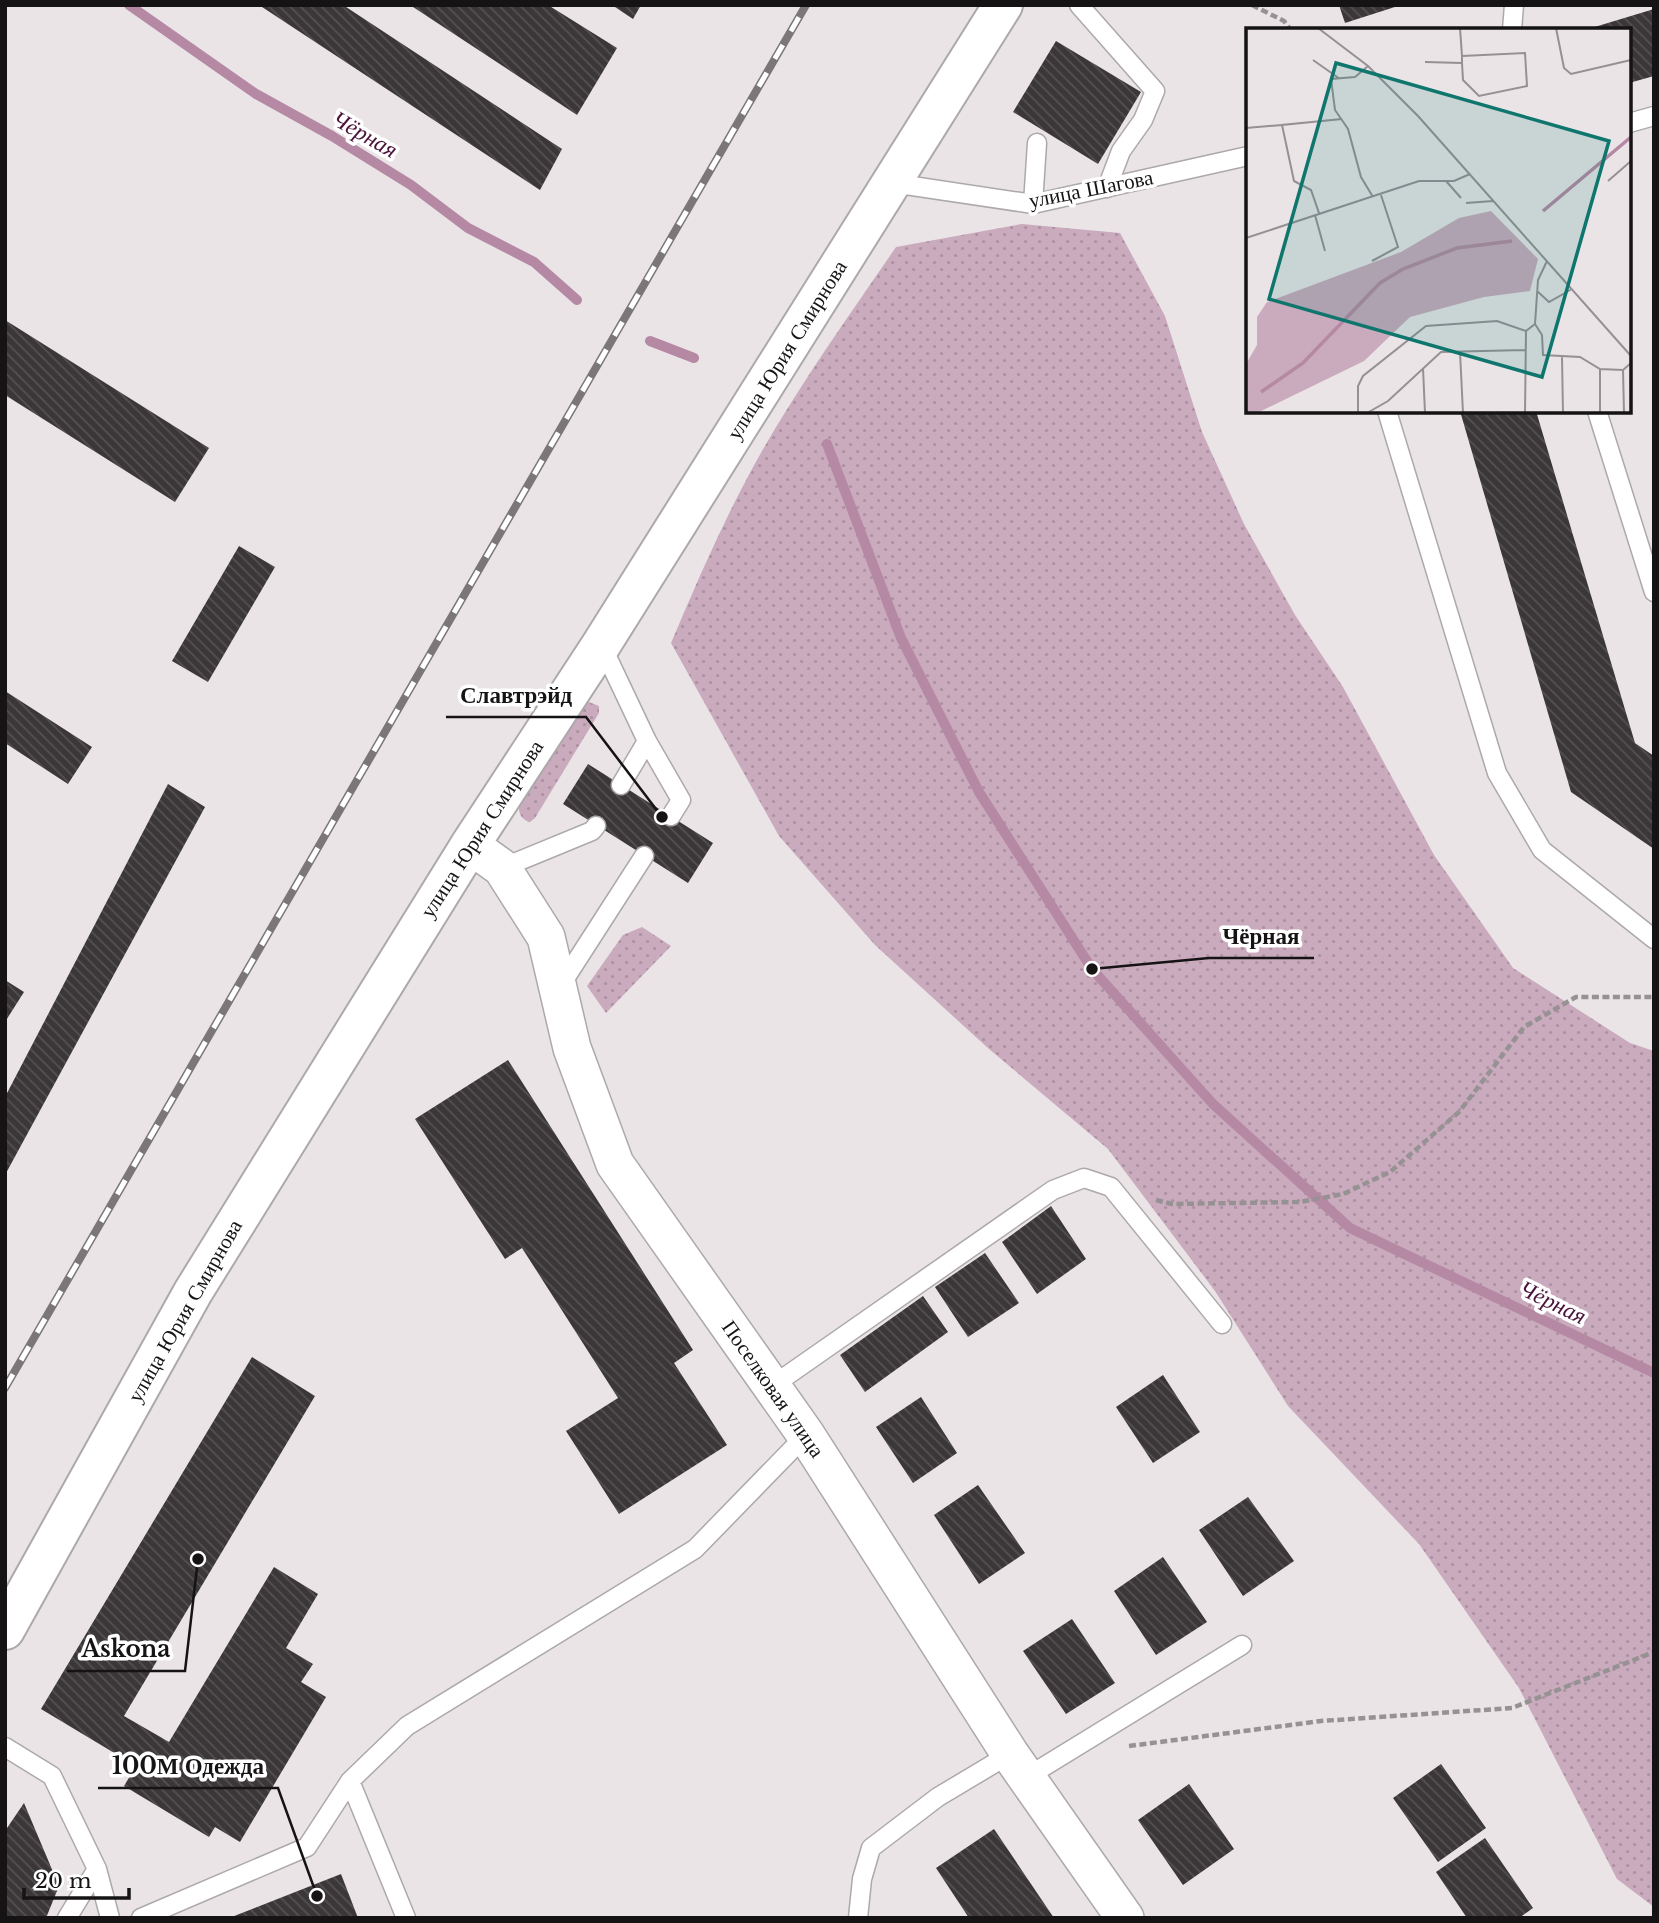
<svg xmlns="http://www.w3.org/2000/svg" width="1659" height="1923" font-family="'Libre Baskerville',serif">
	<style>
		.green { fill: url(#green-dots) }
		.lines { fill: none; stroke-linecap: round; stroke-linejoin: round }
		.stream { stroke: #b589a3; stroke-width: 10 }
		.building { fill: url(#building-back-hatch) }
		.service-casing { stroke: #ada8ab; stroke-width: 21 }
		.minor-casing { stroke: #ada8ab; stroke-width: 40 }
		.secondary-casing { stroke: #ada8ab; stroke-width: 42 }
		.path { stroke: #969294; stroke-width: 4.5; stroke-dasharray: 7 3.5; stroke-linecap: butt }
		.service { stroke: #fff; stroke-width: 18 }
		.minor { stroke: #fff; stroke-width: 37 }
		.secondary { stroke: #fff; stroke-width: 38 }
		.rail-casing { stroke: #7b7779; stroke-width: 8 }
		.rail { stroke: #fff; stroke-width: 5; stroke-dasharray: 16; stroke-linecap: butt }
		.labels { text-anchor: middle; stroke-width: 7; stroke-linejoin: round; paint-order: stroke }
		.street-label { font-size: 21px; fill: #151314; stroke: #fff }
		.water-label { font-size: 23px; font-style: italic; fill: #4a1339; stroke: #fff }
		.inset-river { fill: none; stroke: #b589a3; stroke-width: 3.5 }
		.inset-road { fill: none; stroke: #959093; stroke-width: 2 }
		.view { fill: #0f766e; fill-opacity: 0.15; stroke: #0f766e; stroke-width: 3.5 }
		.inset-edge { fill: none; stroke: #151314; stroke-width: 3.5 }
		.leader { fill: none; stroke: #151314; stroke-width: 2.5 }
		.callout-dot { fill: #151314; stroke: #fff; stroke-width: 2.5 }
		.callout-label { font-size: 23px; text-anchor: middle; font-weight: bold; fill: #151314; stroke: #fff; stroke-width: 7; stroke-linejoin: round; paint-order: stroke }
	</style>
	<defs>
		<pattern id="green-dots" width="8" height="8" patternUnits="userSpaceOnUse" patternTransform="scale(1.75)"><rect width="8" height="8" fill="#caaabd"/><path d="M2 2h.1M6 6h.1" fill="none" stroke="#ad91a2" stroke-width="1.8" stroke-linecap="round"/></pattern>
		<pattern id="building-back-hatch" width="6" height="6" patternUnits="userSpaceOnUse" patternTransform="scale(1.75)"><rect width="6" height="6" fill="#3b3739"/><path d="M-1 5l2 2M0 0l6 6M5-1l2 2" fill="none" stroke="#545152"/></pattern>
	</defs>
	<rect width="100%" height="100%" fill="#eae4e7"/>
	<path class="green" d="M1022,224L1120,233L1165,316L1202,432L1244,524L1295,615L1343,687L1434,855L1513,968L1630,1043L1654,1051V1907L1617,1879L1519,1688L1419,1544L1288,1406L1215,1291L1108,1149L989,1049L875,945L779,836L671,643C696,584 721,526 752,469C794,392 847,319 896,247Z
		M584,700L599,706V713L535,818L530,822C519,819 519,811 518,801Z
		M642,927L671,946L606,1013L587,986L623,935Z"/>
	<g class="lines">
		<path class="stream" d="M129,5L256,94L332,136L411,185L468,228L534,262L577,300
			M650,341L694,358
			M827,444L901,638L979,792L1092,969L1213,1104L1350,1228L1654,1373"/>
	</g>
	<path class="building" d="M259,5H343L562,149L540,190Z
		M410,5H548L617,48L577,115Z
		M612,5H641L633,19Z
		M1339,5H1398V6L1345,23Z
		M1654,9V76L1629,83V30L1588,29Z
		M1056,41L1141,92L1098,164L1013,112Z
		M5,320L209,448L175,502L5,395Z
		M1460,411H1536L1635,743L1654,756V849L1571,792Z
		M239,546L275,567L208,682L172,661Z
		M5,691L92,747L68,784L5,743Z
		M588,764L713,843L688,883L563,804Z
		M168,784L205,807L5,1175V1097Z
		M5,980L24,992L5,1022Z
		M508,1060L693,1350L674,1363L727,1445L619,1514L566,1431L618,1398L522,1248L505,1259L415,1119Z
		M1051,1206L1086,1259L1037,1294L1002,1242Z
		M985,1253L1019,1303L968,1337L935,1287Z
		M923,1296L948,1332L865,1392L840,1355Z
		M252,1357L315,1396L124,1716L169,1742L274,1567L318,1594L286,1648L313,1664L301,1682L326,1697L240,1842L215,1827L209,1837L124,1786L136,1766L41,1709Z
		M1163,1375L1200,1432L1153,1463L1116,1407Z
		M921,1397L957,1453L913,1483L876,1427Z
		M978,1485L1025,1553L979,1584L934,1515Z
		M1248,1497L1294,1561L1243,1596L1199,1530Z
		M1163,1557L1207,1622L1156,1655L1114,1591Z
		M1072,1619L1115,1683L1066,1714L1023,1651Z
		M1441,1764L1486,1828L1438,1862L1393,1798Z
		M1189,1784L1234,1849L1183,1885L1138,1820Z
		M24,1803L59,1886L46,1918H5V1831Z
		M994,1829L1054,1918H969L936,1868Z
		M1485,1838L1533,1908L1519,1918H1467L1436,1872Z
		M341,1874L358,1918H229Z"/>
	<g class="lines">
		<g class="service-casing">
			<path id="service" d="M1079,5L1155,91L1143,120L1121,151L1107,188
				M1512,30L1514,5
				M1629,123L1654,116
				M892,183L1033,204L1248,156
				M1033,204L1037,143
				M1387,411L1497,773L1542,850L1654,939
				M1597,411L1654,592
				M602,646L647,741L681,800L671,816
				M621,785L647,741
				M502,868L592,831L596,826
				M559,988L644,856
				M772,1386L1053,1190L1084,1178L1111,1187L1222,1324
				M5,1747L52,1776L97,1869L110,1918
				M1027,1777L1242,1645
				M350,1781L406,1918
				M67,1918L97,1869
				M141,1918L307,1847L350,1781L407,1726L695,1549L806,1435
				M858,1918L862,1879L871,1848L938,1797L1010,1754"/>
		</g>
		<g class="minor-casing">
			<path id="minor" d="M470,845L502,868L546,937L572,1048L615,1164L806,1435L1010,1754L1125,1918"/>
		</g>
		<g class="secondary-casing">
			<path id="secondary" d="M5,1630L193,1292L470,845L601,645L1003,5"/>
		</g>
		<path class="path" d="M1252,5L1284,21L1291,30
			M1156,1200L1172,1204L1300,1202L1343,1194L1390,1172L1459,1112L1524,1027L1576,997H1654
			M1129,1746L1321,1721L1512,1708L1654,1652"/>
		<use href="#service" class="service"/>
		<use href="#minor" class="minor"/>
		<use href="#secondary" class="secondary"/>
		<g class="rail-casing">
			<path id="rail" d="M5,1388L806,5"/>
		</g>
		<use href="#rail" class="rail"/>
	</g>
	<g class="labels">
		<g class="street-label">
			<text transform="translate(1091 189) rotate(-11)" y="7">улица Шагова</text>
			<text transform="translate(787 350) rotate(-58)" y="7">улица Юрия Смирнова</text>
			<text transform="translate(482 829) rotate(-57)" y="7">улица Юрия Смирнова</text>
			<text transform="translate(185 1311) rotate(-60)" y="7">улица Юрия Смирнова</text>
			<text transform="translate(773 1389) rotate(55)" y="7">Поселковая улица</text>
		</g>
		<g class="water-label">
			<text transform="translate(365 134) rotate(30)" y="8">Чёрная</text>
			<text transform="translate(1553 1302) rotate(26)" y="8">Чёрная</text>
		</g>
	</g>
	<g transform="translate(1246 28)">
		<rect width="385" height="385" fill="#eae4e7"/>
		<path d="M245,183L292,231L284,263L238,269L164,289L118,333L11,385H0V336L11,317V289L21,274L155,224L213,190Z" fill="#caaabd"/>
		<path class="inset-river" d="M297,183L385,109M15,364L57,335L134,255L157,241L211,220L266,213"/>
		<path class="inset-road" d="M72,0L122,38L172,88L385,328M214,0L216,28V35L217,52L233,68L281,58L279,25L216,28M310,0L318,40L325,46L385,32M67,32L94,51M179,34L216,35M122,38L109,49L85,51L89,82L102,101L115,149L127,169M0,100L36,97M200,153L215,170M362,153L385,133M220,175L247,173M73,185L65,162L48,153L36,97L96,91M69,187L79,223M0,210L173,153H208L224,146M126,233L152,219L135,167M291,263L303,274L326,261M289,296L296,307L297,327L334,329L354,341L377,342L385,335M214,324L217,385M316,329L317,385M177,340L179,385M354,341V385M377,342L378,385M112,385V358L117,348L180,298L251,293L280,303M121,385L142,373L195,324L279,322M279,385L280,303L289,296L292,252L301,233"/>
		<path class="view" d="M90,35L363,113L296,349L23,271Z"/>
		<rect width="385" height="385" class="inset-edge"/>
	</g>
	<path class="leader" d="M662 817L586 717H446M1092 969L1209 958H1314M198 1559L185 1671H67M317 1896L278 1788H98"/>
	<g class="callout-dot">
		<circle cx="662" cy="817" r="7"/>
		<circle cx="1092" cy="969" r="7"/>
		<circle cx="198" cy="1559" r="7"/>
		<circle cx="317" cy="1896" r="7"/>
	</g>
	<g class="callout-label">
		<text x="516" y="703">Славтрэйд</text>
		<text x="1261" y="944">Чёрная</text>
		<text x="126" y="1657">Askona</text>
		<text x="188" y="1774">100М Одежда</text>
	</g>
	<rect width="1659" height="1923" fill="none" stroke="#151314" stroke-width="14"/>
	<path d="M24 1888v10h105v-10" fill="none" stroke="#151314" stroke-width="3.5"/>
	<text x="35" y="1888" font-size="21" fill="#151314" stroke="#ffffff" stroke-width="5" paint-order="stroke">20 m</text>
</svg>
